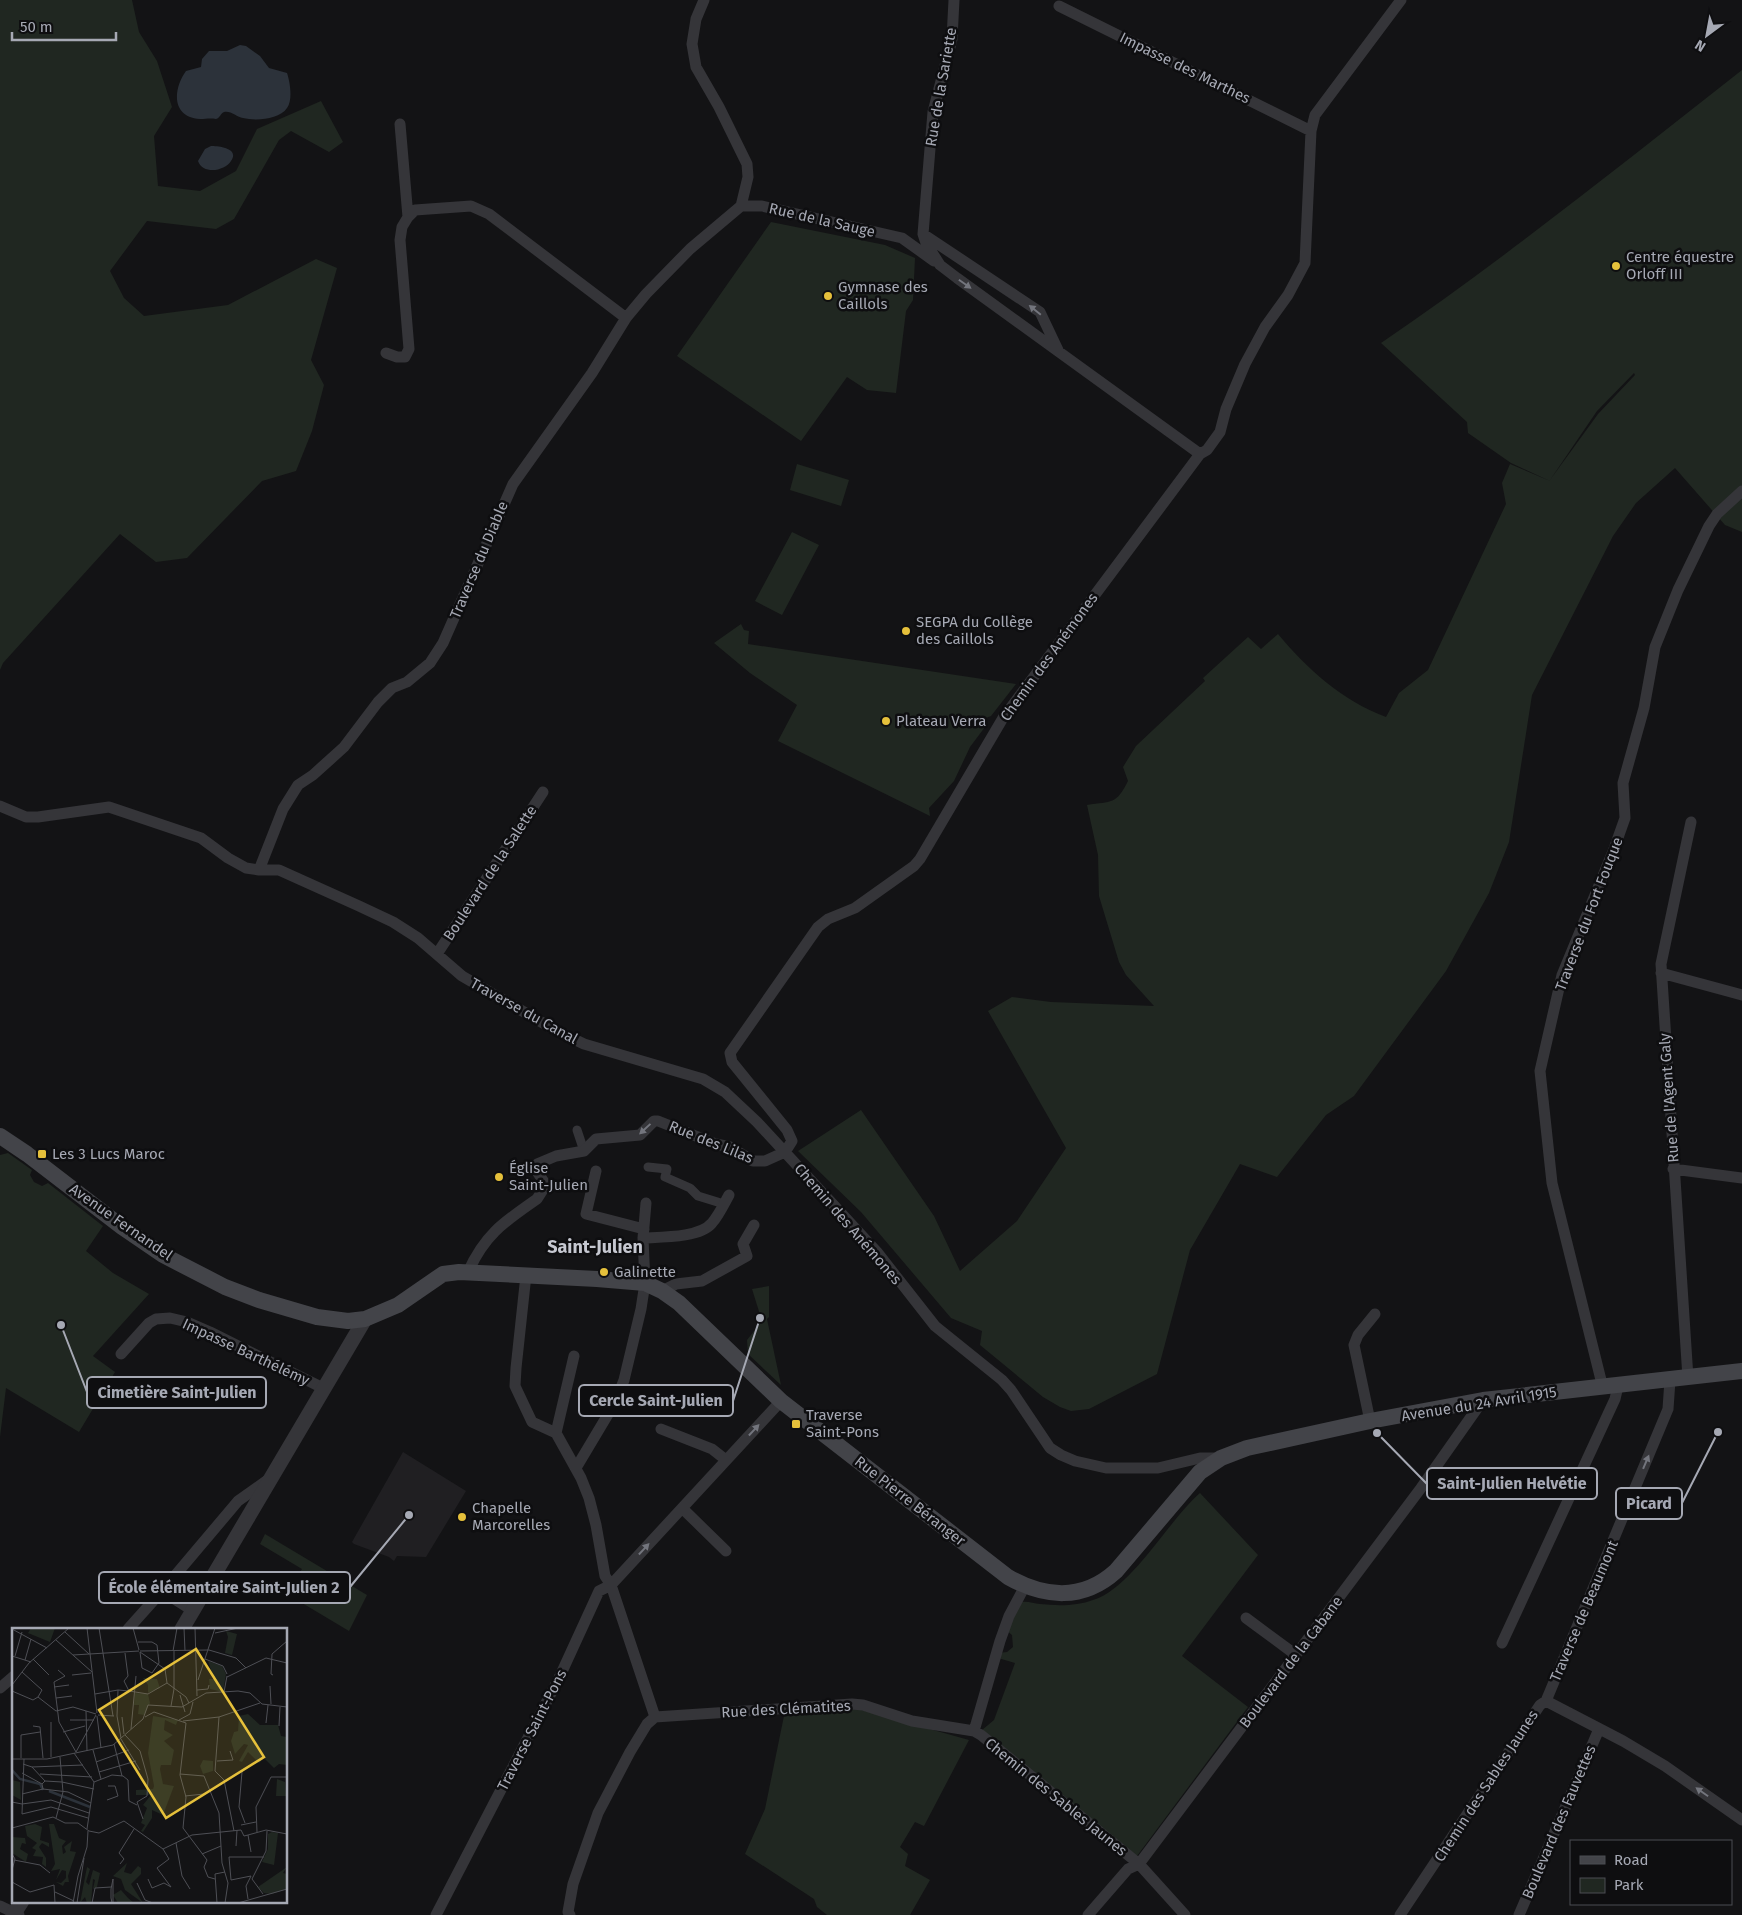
<svg xmlns="http://www.w3.org/2000/svg" width="1742" height="1915" font-family="'Fira Sans',sans-serif">
	<style>
		.built { fill: #201f22 }
		.green { fill: #202721; fill-rule: evenodd }
		.water { fill: #2c323a }
		.lines { fill: none; stroke-linecap: round; stroke-linejoin: round }
		.pedestrian { stroke: #353539; stroke-width: 9 }
		.minor { stroke: #353539; stroke-width: 11 }
		.tertiary { stroke: #353539; stroke-width: 15 }
		.secondary { stroke: #434449; stroke-width: 16 }
		.oneway { fill: #73757d }
		.poi-dot { fill: #e5c03b; stroke: #0e0e10; stroke-width: 2 }
		.labels { text-anchor: middle; stroke-width: 5; stroke-linejoin: round; paint-order: stroke }
		.street-label { font-size: 15px; fill: #a6a9b4; stroke: #0e0e10 }
		.poi-label { font-size: 15px; fill: #a6a9b4; stroke: #0e0e10; text-anchor: start }
		.quarter-label { font-size: 18px; font-weight: bold; fill: #c6c8d1; stroke: #0e0e10 }
		.inset-river { fill: none; stroke: #2c323a; stroke-width: 2.5 }
		.inset-road { fill: none; stroke: #4e4f55; stroke-width: 1 }
		.view { fill: #e5c03b; fill-opacity: 0.15; stroke: #e5c03b; stroke-width: 2.5 }
		.inset-edge { fill: none; stroke: #a6a9b4; stroke-width: 2.5 }
		.leader { fill: none; stroke: #a6a9b4; stroke-width: 2 }
		.callout-dot { fill: #a6a9b4; stroke: #0e0e10; stroke-width: 2 }
		.callout { fill: #0e0e10; stroke: #a6a9b4; stroke-width: 2 }
		.callout-label { font-size: 16px; text-anchor: middle; font-weight: bold; fill: #a6a9b4 }
	</style>
	<rect width="100%" height="100%" fill="#131315"/>
	<path class="built" d="M403,1452L466,1491L426,1557L397,1556L394,1561L389,1557L354,1544L352,1542Z"/>
	<path class="green" d="M0,0H132L139,32L157,61L172,107L154,136L158,186L200,191L236,171L257,129L321,101L343,142L329,152L291,131L279,140L234,219L216,229L147,221L110,271L124,298L144,316L228,305L316,259L337,268L311,360L324,385L312,431L296,471L262,481L187,558L156,562L120,534L3,663L0,670Z
		M1742,70V532L1725,525L1675,468L1636,503L1613,536L1532,695L1509,842L1489,893L1446,971L1354,1096L1326,1115L1277,1177L1240,1164L1190,1250L1157,1374L1089,1409L1071,1411L1060,1407L1043,1397L980,1345L982,1331L951,1318L861,1212L798,1151L861,1110L934,1216L960,1271L1017,1221L1066,1148L988,1011L1012,997L1051,1002L1154,1006L1126,975L1119,962L1099,896L1098,855L1087,805C1112,801 1116,805 1128,781L1123,767L1136,746L1205,681L1203,678L1248,637L1261,649L1278,634C1307,669 1343,701 1386,717L1399,693L1428,670L1506,504L1502,483L1510,464L1550,481L1511,463L1468,433L1467,422L1381,343C1506,258 1623,163 1742,70ZM1634,373L1635,375L1598,414L1550,480L1597,411Z
		M771,222L885,245L915,258L913,300L906,311L896,393L867,390L847,377L801,441L677,356Z
		M797,464L849,480L841,506L790,490Z
		M792,532L819,545L782,615L755,601Z
		M741,624L744,630L749,631L748,644L1016,684L991,716L983,719L985,727L970,747L954,781L929,808L930,816L778,741L797,705L750,673L714,643Z
		M8,1153L32,1170L30,1175L34,1182L42,1186L48,1183L103,1226L86,1251L113,1273L149,1294L93,1356L115,1372L79,1432L6,1388L0,1437V1155Z
		M769,1286V1317L767,1319L781,1385L748,1354L747,1340L762,1321L752,1289Z
		M1200,1493L1258,1555L1182,1656L1248,1707L1137,1856L982,1730L994,1720L1015,1663L998,1658L999,1653L1007,1652L1013,1647L1012,1635L1006,1630L1022,1602C1028,1601 1034,1604 1040,1604C1058,1606 1077,1606 1093,1600C1131,1589 1168,1521 1200,1493Z
		M265,1534L367,1595L349,1631L287,1594L302,1569L260,1544Z
		M858,1709L969,1740L924,1826L915,1822L900,1847L908,1854L905,1866L930,1880L910,1915H827L817,1907L814,1899L745,1854L765,1809L785,1711Z"/>
	<path class="water" d="M240,45L246,46L260,56L269,68L287,73C290,82 293,100 287,108C279,120 255,121 243,118C237,117 230,110 224,112C220,114 220,118 216,119C210,118 206,119 200,119C171,117 173,89 186,71L201,67L202,59L209,51H227Z
		M211,146C218,146 240,148 231,161C225,171 203,175 198,161L205,149Z"/>
	<g class="lines">
		<path class="pedestrian" d="M577,1130L584,1151
			M648,1167L667,1169L665,1177L690,1188L698,1196L724,1204"/>
		<path class="minor" d="M954,0L952,39L933,112L923,234L926,243L940,265L957,278L1200,454
			M1059,6L1311,131
			M400,124L408,217
			M741,206H762L902,238L934,261
			M923,234L1040,312L1058,350
			M386,353L397,357H405L409,349L400,240L402,227L408,217L415,210L471,206L489,214L626,318
			M0,806L26,817H38L109,807L201,838L228,858L246,868L259,870L283,809L298,785L313,775L344,747L378,702L392,688L407,682L430,663L443,643L513,484L592,373L626,318L646,294L690,249L741,206L748,177L747,164L719,107L696,67L692,44L696,19L704,0
			M259,870H279L359,906L393,922L418,938L462,976L555,1030L584,1044L703,1079L725,1092L757,1122L877,1252L935,1326L1002,1380L1011,1390L1050,1448L1061,1455L1075,1461L1106,1468H1158L1200,1458H1221
			M437,954L543,792
			M1661,973L1742,995
			M785,1152L792,1141L787,1130L732,1062L730,1053L818,927L828,919L855,908L914,866L920,859L1003,718L1200,454L1207,450L1220,432L1226,409L1245,364L1265,327L1288,295L1305,263L1311,131L1315,115L1401,0
			M1673,1169L1742,1178
			M596,1171L586,1214L644,1229
			M643,1238C661,1237 700,1238 712,1223C719,1215 724,1204 729,1195
			M468,1272C485,1234 504,1222 537,1199L544,1188V1182L536,1170L537,1164L556,1156L584,1151L596,1139L640,1135L654,1121H658L716,1144L730,1147L753,1161H765L785,1152
			M526,1275L516,1368L515,1386L532,1422L556,1433L581,1478L589,1498L596,1525L605,1576L611,1585L655,1717
			M662,1291L676,1284L702,1281L747,1256L743,1244L754,1225
			M121,1354L149,1323L156,1319L170,1318L187,1322L210,1332L325,1389
			M1688,1378L1661,964L1691,822
			M1603,1388L1552,1183L1540,1071L1562,975L1614,849L1625,818L1623,783L1644,708L1655,647L1678,590L1709,526L1717,514L1742,491
			M1370,1421L1354,1345L1358,1335L1375,1314
			M661,1429L712,1449L726,1460
			M556,1433L574,1356
			M576,1468L616,1401L624,1380L641,1309L645,1283L643,1238L646,1203
			M682,1508L726,1551
			M162,1591L192,1610
			M1246,1618L1296,1655
			M128,1629L162,1591L238,1501L269,1479
			M1502,1643L1615,1399L1618,1386
			M0,1688L14,1676
			M1546,1701L1668,1409L1670,1380
			M1546,1701L1623,1741L1665,1766L1742,1820
			M655,1717L852,1704L863,1705L912,1721L974,1731L981,1735L1139,1864L1185,1915
			M974,1731L1000,1641L1009,1616L1025,1586
			M0,1906L19,1915
			M436,1915L560,1676L599,1591L611,1585L781,1401
			M570,1915L568,1912L573,1884L598,1813L630,1752L647,1724L655,1717
			M1088,1915L1128,1869L1139,1864L1421,1488L1483,1400
			M1400,1915L1540,1705L1546,1701
			M1519,1915L1599,1729"/>
		<path class="tertiary" d="M182,1629L365,1319
			M13,1915L22,1901"/>
		<path class="secondary" d="M0,1136L27,1154L122,1227L163,1255L225,1287L259,1300L317,1317L348,1321L365,1319L398,1305L443,1274L459,1272L597,1279L645,1283L662,1291L679,1303L781,1401L1008,1577C1045,1598 1083,1601 1116,1571L1200,1472L1221,1458L1247,1448L1370,1421L1483,1400L1742,1371"/>
	</g>
	<defs><path id="oneway-solid" d="M-6-.8H1V-3.2L6.5 0L1 3.2V.8H-6Z" transform="scale(1.25)"/></defs>
	<g class="oneway">
		<use href="#oneway-solid" transform="translate(965 284) rotate(35)"/>
		<use href="#oneway-solid" transform="translate(1035 310) rotate(-141)"/>
		<use href="#oneway-solid" transform="translate(645 1129) rotate(137)"/>
		<use href="#oneway-solid" transform="translate(754 1430) rotate(-47)"/>
		<use href="#oneway-solid" transform="translate(1646 1462) rotate(-67)"/>
		<use href="#oneway-solid" transform="translate(644 1549) rotate(-47)"/>
		<use href="#oneway-solid" transform="translate(1702 1792) rotate(-145)"/>
	</g>
	<g class="poi-dot">
		<circle cx="1616" cy="266" r="5"/>
		<circle cx="828" cy="296" r="5"/>
		<circle cx="906" cy="631" r="5"/>
		<circle cx="886" cy="721" r="5"/>
		<rect x="37" y="1149" width="10" height="10" rx="2.5"/>
		<circle cx="499" cy="1177" r="5"/>
		<circle cx="604" cy="1272" r="5"/>
		<rect x="791" y="1419" width="10" height="10" rx="2.5"/>
		<circle cx="462" cy="1517" r="5"/>
	</g>
	<g class="labels">
		<g class="street-label">
			<text transform="translate(1185 68) rotate(26)" y="5">Impasse des Marthes</text>
			<text transform="translate(941 87) rotate(-80)" y="5">Rue de la Sariette</text>
			<text transform="translate(822 220) rotate(13)" y="5">Rue de la Sauge</text>
			<text transform="translate(479 560) rotate(-67)" y="5">Traverse du Diable</text>
			<text transform="translate(1049 657) rotate(-54)" y="5">Chemin des Anémones</text>
			<text transform="translate(490 873) rotate(-57)" y="5">Boulevard de la Salette</text>
			<text transform="translate(1589 914) rotate(-69)" y="5">Traverse du Fort Fouque</text>
			<text transform="translate(524 1011) rotate(29)" y="5">Traverse du Canal</text>
			<text transform="translate(1669 1098) rotate(-94)" y="5">Rue de l'Agent Galy</text>
			<text transform="translate(711 1142) rotate(22)" y="5">Rue des Lilas</text>
			<text transform="translate(121 1222) rotate(35)" y="5">Avenue Fernandel</text>
			<text transform="translate(848 1224) rotate(49)" y="5">Chemin des Anémones</text>
			<text transform="translate(246 1352) rotate(25)" y="5">Impasse Barthélémy</text>
			<text transform="translate(1479 1404) rotate(-9)" y="5">Avenue du 24 Avril 1915</text>
			<text transform="translate(910 1501) rotate(38)" y="5">Rue Pierre Béranger</text>
			<text transform="translate(1584 1611) rotate(-67)" y="5">Traverse de Beaumont</text>
			<text transform="translate(1291 1662) rotate(-53)" y="5">Boulevard de la Cabane</text>
			<text transform="translate(786 1709) rotate(-3)" y="5">Rue des Clématites</text>
			<text transform="translate(532 1730) rotate(-63)" y="5">Traverse Saint-Pons</text>
			<text transform="translate(1486 1786) rotate(-57)" y="5">Chemin des Sables Jaunes</text>
			<text transform="translate(1056 1797) rotate(39)" y="5">Chemin des Sables Jaunes</text>
			<text transform="translate(1559 1822) rotate(-67)" y="5">Boulevard des Fauvettes</text>
		</g>
		<g class="poi-label">
			<text x="1626" y="262">Centre équestre<tspan x="1626" dy="17">Orloff III</tspan></text>
			<text x="838" y="292">Gymnase des<tspan x="838" dy="17">Caillols</tspan></text>
			<text x="916" y="627">SEGPA du Collège<tspan x="916" dy="17">des Caillols</tspan></text>
			<text x="896" y="726">Plateau Verra</text>
			<text x="52" y="1159">Les 3 Lucs Maroc</text>
			<text x="509" y="1173">Église<tspan x="509" dy="17">Saint-Julien</tspan></text>
			<text x="614" y="1277">Galinette</text>
			<text x="806" y="1420">Traverse<tspan x="806" dy="17">Saint-Pons</tspan></text>
			<text x="472" y="1513">Chapelle<tspan x="472" dy="17">Marcorelles</tspan></text>
		</g>
		<g class="quarter-label">
			<text x="595" y="1253">Saint-Julien</text>
		</g>
	</g>
	<g transform="translate(12 1628)">
		<rect width="275" height="275" fill="#131315"/>
		<path d="M19,0H43L38,14L16,5ZM214,3L225,6L220,27L213,25L216,9ZM196,33L210,38L214,46L211,64L198,61L197,51H202ZM131,50L145,51L148,60L136,65V57ZM123,65L136,66L138,75L132,87L126,86L127,77H122ZM236,86L248,97H266L269,108L275,109V137L267,136L262,140L252,130L247,135L236,124L230,134L227,133L236,117L232,116L223,126L219,113L222,104L226,103L227,88ZM141,88L166,92L164,97L153,92L152,102L161,107L152,113L162,122L159,137H149L148,141L151,156L162,158L151,187L140,182V190L131,204L129,203L133,197L129,195L135,180L131,177L139,167H124V162L141,161L142,158L136,125ZM191,132L201,133V143L191,146L188,138ZM265,151L273,154L274,168H264ZM0,152L8,154L9,172L0,167ZM23,196L30,199L28,212L37,215V219L30,215L27,219L34,230V239L30,236L31,229L21,228L24,222L20,220L25,215L15,208L13,198ZM37,196H42L47,210L54,213L50,218L51,226L54,224L52,219L60,213L58,223L64,224L56,248L57,254H53L51,258L44,254L49,255L54,250V243L50,242L44,252L48,241L39,243L43,236ZM260,204L266,205L262,237L250,234L256,221V206ZM0,209L13,210L14,216L10,215L8,221L16,226L14,234L0,225ZM115,235L112,244L119,246L126,238L129,240V246L119,256L131,275L113,262L109,251L101,248ZM75,239L78,241L74,254L77,257L81,242L88,245L85,259L81,261L83,252L81,251L79,275H75L73,269L68,275ZM275,239L271,245L275,246V261L260,266L252,265L246,259ZM109,262L116,270L122,275H106L101,267Z" fill="#202721"/>
		<path class="inset-river" d="M0,142L8,151L28,156L31,162M37,163L78,179"/>
		<path class="inset-road" d="M75,0L85,85M87,0L101,88M121,0L127,22M172,0L173,23M183,0L185,68M0,1L35,20M53,4L77,26M203,5L226,0M44,12L80,44M126,14H140L145,17L147,35L140,45L130,40L128,24M128,23L197,22L224,30L234,40M161,23L165,0M128,24L153,41L155,55L174,69L177,75M61,27L127,23M0,28L19,34M3,28L10,4M21,31L37,47M193,31L211,38L215,46M13,32L19,11M46,42L53,48L42,54L47,94L64,124L84,87M10,44L30,62L26,69M60,47L79,45M261,47L259,46L260,26L275,13M215,49L254,30L275,35M186,52L203,0M112,53L117,63L136,66L155,55M112,53L116,48L113,25M0,57L17,35L57,0M258,58L259,76M42,59L57,57M185,62L196,61L197,57M0,63L21,72L26,69L44,83L61,79L84,86M212,64L215,48M83,66L106,62M168,67L173,84M44,70L60,68M159,78L162,61V23M74,83L75,123M86,87L102,88M85,88L89,120M110,89L112,106M133,89L142,84L174,95L168,147L174,169L171,200L195,232L192,239L196,249L203,251M58,92H82M167,92L178,86L181,74M171,93L207,89M254,95L256,77M21,98L28,99L31,130M267,98L268,79M119,101L124,48M51,104L73,98M113,107L128,123L136,151L135,168L125,174L131,191M109,110L105,88L106,62L117,63M109,111L128,142M102,116L110,148M81,122L89,151M62,125L82,154L75,201M39,129V94M9,130V107L28,104M0,131H35L101,117L131,91L136,77L170,79L194,65L226,63L238,65L250,76L275,79M205,133L221,132L218,123M84,134L117,122M11,136L20,139L33,153M20,139L71,137M87,144L124,133M10,145L30,156L31,161M28,146L80,149M168,146L192,148M192,148L207,185L210,235L216,255L213,275M82,154L100,147L111,148L116,152L117,173L125,177M30,156L33,153L50,154L82,161M10,166L31,161L56,164L79,175M173,168L192,166M95,172L106,168L103,158H96M0,174L10,176L39,172L77,185M10,186L39,179L76,190M10,186L12,131M44,190L51,164L48,129M233,195L227,179L230,144L233,141M229,197L244,194M0,200L41,189L53,195H66L77,203L87,205L112,193L151,221L180,207L229,202L232,208L236,207M222,203L212,152L203,143L207,89L248,75M245,204L244,179L259,149H275M236,207L254,202L275,206M236,207L239,224M164,215L170,248L178,261M224,218L225,202M0,226L3,231L0,242M190,226L209,218M2,232L28,237L38,245M108,236L112,231L107,225L122,201M136,251L140,260L152,255L159,259L145,240L157,231L151,221M0,254L18,264L42,257L43,275M125,255L133,272L141,275M43,264L62,273M251,266L240,251L254,223L255,203M236,271L234,258L239,248L219,252L217,229H252M61,275L66,248L75,219L76,203M65,275L72,230M80,275L83,260L99,259M100,275L99,270V261L101,251V275M205,275L203,246L213,244M226,275L275,261"/>
		<path class="view" d="M184,21L252,129L154,190L87,82Z"/>
		<rect width="275" height="275" class="inset-edge"/>
	</g>
	<path class="leader" d="M61 1325L87 1392M760 1318L733 1401M1377 1433L1427 1484M1718 1432L1682 1503M409 1515L350 1587"/>
	<g class="callout-dot">
		<circle cx="61" cy="1325" r="5"/>
		<circle cx="760" cy="1318" r="5"/>
		<circle cx="1377" cy="1433" r="5"/>
		<circle cx="1718" cy="1432" r="5"/>
		<circle cx="409" cy="1515" r="5"/>
	</g>
	<g class="callout">
		<rect x="87" y="1377" width="179" height="31" rx="5"/>
		<rect x="579" y="1385" width="154" height="31" rx="5"/>
		<rect x="1427" y="1468" width="170" height="31" rx="5"/>
		<rect x="1616" y="1488" width="66" height="31" rx="5"/>
		<rect x="99" y="1572" width="251" height="31" rx="5"/>
	</g>
	<g class="callout-label">
		<text x="177" y="1398">Cimetière Saint-Julien</text>
		<text x="656" y="1406">Cercle Saint-Julien</text>
		<text x="1512" y="1489">Saint-Julien Helvétie</text>
		<text x="1649" y="1509">Picard</text>
		<text x="224" y="1593">École élémentaire Saint-Julien 2</text>
	</g>
	<rect x="1570" y="1840" width="162" height="65" fill="#0e0e10" stroke="#4b4c52"/>
	<rect x="1580" y="1856" width="25" height="8" fill="#434449" stroke="#4b4c52"/>
	<text x="1614" y="1865" font-size="15" fill="#a6a9b4">Road</text>
	<rect x="1580" y="1878" width="25" height="15" fill="#202721" stroke="#4b4c52"/>
	<text x="1614" y="1890" font-size="15" fill="#a6a9b4">Park</text>
	<g transform="translate(1707 35) rotate(212)" stroke="#0e0e10" stroke-width="4" paint-order="stroke">
	<path d="M0-4L9 19L0 12L-9 19Z" fill="#a6a9b4"/>
	<text y="-8" font-size="14" font-weight="bold" text-anchor="middle" fill="#a6a9b4">N</text>
	</g>
	<path d="M12 32v8h104v-8" fill="none" stroke="#a6a9b4" stroke-width="2.5"/>
	<text x="20" y="32" font-size="15" fill="#a6a9b4" stroke="#0e0e10" stroke-width="4" paint-order="stroke">50 m</text>
</svg>
